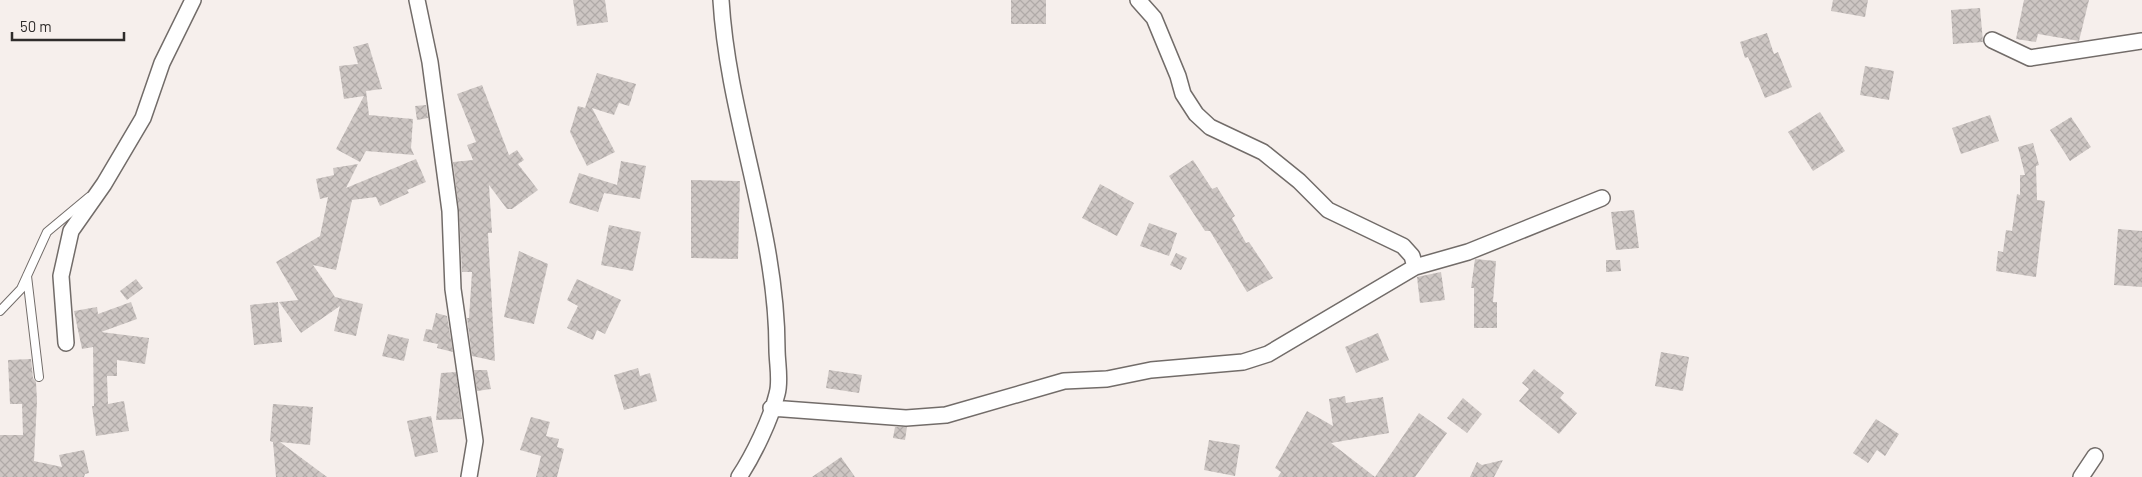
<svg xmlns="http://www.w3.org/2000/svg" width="2142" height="477" font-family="Barlow,sans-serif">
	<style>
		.building { fill: url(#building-cross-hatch) }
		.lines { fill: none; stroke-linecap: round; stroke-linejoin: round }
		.service-casing { stroke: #726c69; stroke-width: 10 }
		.minor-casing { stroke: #726c69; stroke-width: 18 }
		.service { stroke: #fff; stroke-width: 8 }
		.minor { stroke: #fff; stroke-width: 15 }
	</style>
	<defs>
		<pattern id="building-cross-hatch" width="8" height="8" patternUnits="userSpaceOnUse" patternTransform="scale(1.25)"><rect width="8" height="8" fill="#cdc6c3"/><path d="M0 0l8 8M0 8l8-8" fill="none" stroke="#b0aaa8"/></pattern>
	</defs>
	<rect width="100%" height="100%" fill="#f6efec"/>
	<path class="building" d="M573,0H605L608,22L577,26Z
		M1011,0H1046V24H1011Z
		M1833,0H1868L1865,17L1831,11Z
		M2024,0H2089L2079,41L2038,34L2036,42L2016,39Z
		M1980,8L1983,42L1953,44L1951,10Z
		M1767,33L1774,54L1778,52L1792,87L1765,98L1748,57L1745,58L1740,42Z
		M368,43L382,89L366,91L369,115L413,119L411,148L414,155L366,151L360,162L336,149L364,96L344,99L339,66L358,64L353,47Z
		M1865,66L1894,71L1889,100L1860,95Z
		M597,73L636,84L629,106L619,103L614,115L592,108L615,152L587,166L570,132L578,106L585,108Z
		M482,85L509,155L517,150L524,160L518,164L538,190L512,209H507L489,185L492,233H488L495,361L472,356L467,318H469L472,272H462L459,211L453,162L473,160L467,145L476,142L457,94Z
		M426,105L428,118L417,120L415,106Z
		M1820,112L1845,151L1813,171L1788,132Z
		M1990,115L1999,141L1961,154L1952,128Z
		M2071,117L2091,147L2070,161L2050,130Z
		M2033,143L2039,165L2036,166L2037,200L2045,201L2036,277L1996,271L1998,251L2003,252L2006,230L2012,231L2017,194L2020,195V175H2025L2018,147Z
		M416,159L426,182L407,190L409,193L380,206L376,197L352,200L336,270L313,265L335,297L363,304L356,336L334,331L340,306L301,333L279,302L298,300L276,262L320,236L328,197L320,199L316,179L334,175L333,168L358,164L346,188Z
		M1193,160L1212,189L1217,187L1235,216L1232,218L1246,243L1249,242L1273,278L1247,292L1210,231H1205L1169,176Z
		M621,161L646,166L640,199L604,193L598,212L569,203L579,173L617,185Z
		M691,180L740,181L738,259L691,258Z
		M1100,184L1134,203L1117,236L1082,218Z
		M1634,210L1639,248L1616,250L1611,212Z
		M1149,223L1177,233L1169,256L1140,246Z
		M609,225L641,232L633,271L601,265Z
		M2118,229L2142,231V287L2114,285Z
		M519,251L548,264L534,324L504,317Z
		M1176,253L1187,258L1181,270L1170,265Z
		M1475,259L1496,261L1493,302H1497V328H1474V288H1471Z
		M1606,260H1620L1621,271L1606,272Z
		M1441,272L1445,300L1420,303L1417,277Z
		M136,279L143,288L127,300L120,291Z
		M577,279L621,300L605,334L597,330L593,340L567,328L578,306L567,300Z
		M131,302L137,319L101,332L149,338L145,364L117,360V376H107L108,404L124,401L129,431L96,436L92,406H94L93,347L82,349L74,311L97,307L98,314Z
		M278,302L282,342L254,345L250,305Z
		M436,313L447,316L453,352L437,348L438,344L423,341L426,329L432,330Z
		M1378,333L1389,360L1356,373L1345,347Z
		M388,334L409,339L404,361L382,356Z
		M1661,352L1689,357L1683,391L1655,386Z
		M31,359L33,378L36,382L37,401L34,461L62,467L59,455L84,450L89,473L85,474L84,477H0V435H23L22,404H10L8,360Z
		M638,368L640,376L650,373L657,401L624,410L614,375Z
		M1534,369L1564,393L1560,398L1577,413L1559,434L1519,401L1529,389L1522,383Z
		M474,370H487L491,389L477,391Z
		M829,370L862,375L859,393L826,388Z
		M456,372L462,419L436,420L441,373Z
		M1345,396L1346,403L1383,397L1389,433L1331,443L1375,477L1419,413L1447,433L1415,477H1278L1281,472L1275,468L1307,411L1333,426L1329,399Z
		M1463,398L1482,414L1467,433L1447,418Z
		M273,404L313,407L310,445L280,442L327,477H276L273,442L270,441Z
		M431,416L438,452L415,457L407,421Z
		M531,417L550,422L546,436L559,439L557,447L564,449L557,477H536L541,456L520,450Z
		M1876,419L1899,434L1885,456L1877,450L1868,463L1853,453Z
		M895,427H907L905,440L893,438Z
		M1209,440L1240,445L1235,476L1204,470Z
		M841,457L855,477H812Z
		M1503,460L1494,477H1470L1477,462L1482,465Z"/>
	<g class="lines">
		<g class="service-casing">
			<path id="service" d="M27,276L39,377
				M0,311L21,289L47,232L89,197"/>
		</g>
		<g class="minor-casing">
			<path id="minor" d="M417,0L430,62L450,211L453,289L475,441L469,477
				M721,0C728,118 777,230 777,349C777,363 781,381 777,394C771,419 753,456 739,477
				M1138,0L1154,18L1178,76L1183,94L1196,114L1210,127L1263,152L1299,181L1328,210L1403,246L1412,256L1415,267
				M1992,40L2030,58L2142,41
				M66,343L61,276L71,231L104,184L143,118L162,63L193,0
				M771,408L906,418L946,415L1064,381L1107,379L1151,370L1243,362L1268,354L1415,267L1468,252L1602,198
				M2081,477L2095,456"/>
		</g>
		<use href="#service" class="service"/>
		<use href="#minor" class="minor"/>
	</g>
	<path d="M12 32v8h112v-8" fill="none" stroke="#2f2c2b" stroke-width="2.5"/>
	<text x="20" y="32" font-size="15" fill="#2f2c2b" stroke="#f6efec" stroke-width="4" paint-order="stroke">50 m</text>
</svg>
